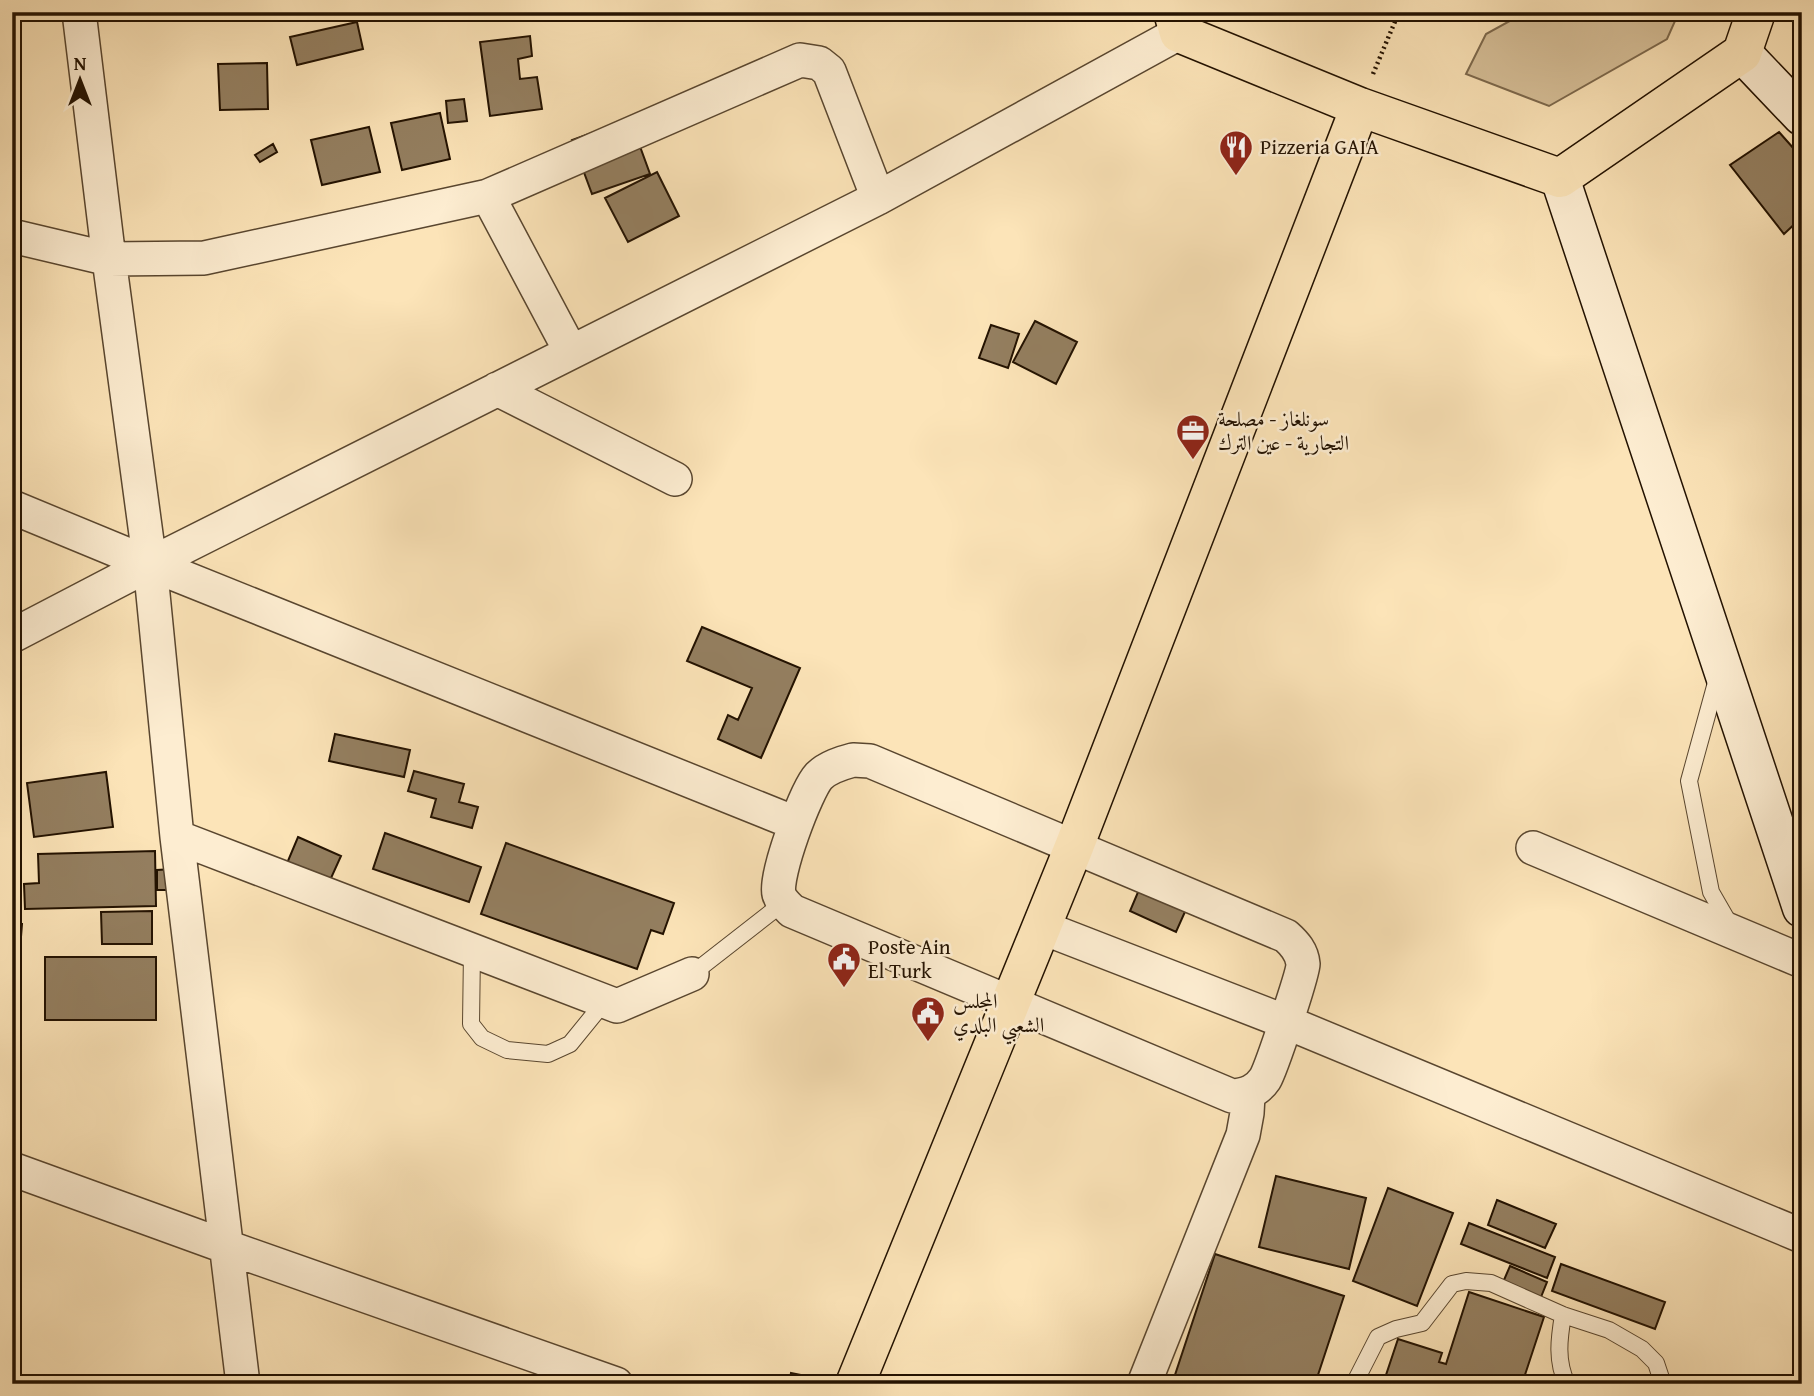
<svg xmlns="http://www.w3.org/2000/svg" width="1814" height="1396" font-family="'Gentium Book Plus',Amiri,serif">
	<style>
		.green { fill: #d7c099; stroke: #7d694d; stroke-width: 2 }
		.building { fill: #947f60; stroke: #231201; stroke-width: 2 }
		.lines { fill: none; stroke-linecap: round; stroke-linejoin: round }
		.service-casing { stroke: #59462f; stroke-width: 18 }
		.minor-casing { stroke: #59462f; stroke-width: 36 }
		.secondary-casing { stroke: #231201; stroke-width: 41 }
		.primary-casing { stroke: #231201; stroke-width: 41 }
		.path { stroke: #231201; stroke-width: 4.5; stroke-dasharray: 2 3.5; stroke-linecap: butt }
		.service { stroke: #fdedd1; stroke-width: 16 }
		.minor { stroke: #fdedd1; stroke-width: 33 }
		.secondary { stroke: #fdedd1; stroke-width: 38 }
		.primary { stroke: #fce4b8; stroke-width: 38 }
		.labels { text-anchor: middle; stroke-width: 5; stroke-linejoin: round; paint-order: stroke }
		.poi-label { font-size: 21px; fill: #231201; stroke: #fdedd1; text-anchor: start }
	</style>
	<rect width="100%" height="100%" fill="#fce4b8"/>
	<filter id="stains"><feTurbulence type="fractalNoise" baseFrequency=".00286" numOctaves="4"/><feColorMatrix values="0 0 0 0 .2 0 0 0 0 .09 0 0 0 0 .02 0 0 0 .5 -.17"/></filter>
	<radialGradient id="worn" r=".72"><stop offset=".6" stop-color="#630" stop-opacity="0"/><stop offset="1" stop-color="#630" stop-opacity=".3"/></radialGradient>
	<path class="green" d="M1526,12H1679L1667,39L1549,106L1466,74L1486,34Z"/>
	<path class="building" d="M271,12H301V15L272,19Z
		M357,22L363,49L297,65L290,37Z
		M530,36L532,56L518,59L520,79L537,77L542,109L490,116L480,42Z
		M267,63L268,109L220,110L218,64Z
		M464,99L467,121L448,123L446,101Z
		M440,113L450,159L402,170L391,123Z
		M630,119L650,174L592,194L572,140Z
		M369,127L380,172L322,185L311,140Z
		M1779,132L1802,158V217L1784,234L1730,165Z
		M273,144L277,152L260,162L255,155Z
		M657,172L679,216L628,242L605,198Z
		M1035,321L1077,342L1056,384L1013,362Z
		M991,325L1019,334L1008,368L979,358Z
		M702,627L800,668L761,758L718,739L728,715L738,720L752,688L687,661Z
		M335,734L410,750L404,777L329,761Z
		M414,771L464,784L459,802L478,807L472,828L431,817L436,799L408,791Z
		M106,772L113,827L34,837L27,783Z
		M385,833L481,867L469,902L373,869Z
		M298,837L341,856L327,887L285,868Z
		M506,843L674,903L663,934L651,930L637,969L481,914Z
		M155,851L156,906L25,909L24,884L39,883L38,854Z
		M173,869L174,890H157V870Z
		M1141,885L1188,905L1176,932L1130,911Z
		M152,911V944H102L101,912Z
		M12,924H22L18,975L12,974Z
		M45,957H156V1020H45Z
		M1802,1003V1020H1797L1795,1004Z
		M1276,1176L1366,1198L1349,1269L1259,1247Z
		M1388,1188L1453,1213L1417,1306L1353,1281Z
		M1497,1200L1556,1224L1545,1248L1488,1225Z
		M1469,1223L1555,1257L1547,1278L1461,1244Z
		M1215,1254L1344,1296L1315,1384H1172Z
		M1561,1264L1665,1302L1655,1329L1552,1291Z
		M1510,1266L1547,1282L1539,1302L1501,1287Z
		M1469,1292L1544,1317L1522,1384H1383L1398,1339L1442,1353L1439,1362L1446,1364Z
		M791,1373L811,1377L810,1384H789Z"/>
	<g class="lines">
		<g class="service-casing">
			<path id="service" d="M1717,679L1689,781L1711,892L1730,925
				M472,951L471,1024L482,1038L507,1050L548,1054L570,1044L605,1001
				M692,974L783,903
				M1563,1315C1559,1339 1556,1361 1567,1384
				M1354,1384L1378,1337L1396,1329L1422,1323L1452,1284L1466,1281L1491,1283L1563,1315L1609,1330L1642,1349L1656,1363L1663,1384"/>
		</g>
		<g class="minor-casing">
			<path id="minor" d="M79,12L109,259L150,564L177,837L243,1384
				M488,196L571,352
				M12,236L109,259L204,258L488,196L800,60L819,63L829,71L878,198
				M497,389L675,479
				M12,507L150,564L795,823
				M12,636L150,564L878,198L1179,33
				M853,760L870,761L1286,936C1295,944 1302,952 1303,964C1303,974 1271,1069 1265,1079C1257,1091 1246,1095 1232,1096L792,911C787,906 781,901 779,894C774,877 806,790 819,776C828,767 842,763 853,760Z
				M177,837L617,1006L692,974
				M1533,848L1802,961
				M1041,927L1286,1022L1802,1236
				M12,1169L227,1247L616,1384
				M1144,1384L1243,1135L1247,1113L1248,1095"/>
		</g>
		<g class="secondary-casing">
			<path id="secondary" d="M1742,53L1802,116
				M1560,178L1802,908"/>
		</g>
		<g class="primary-casing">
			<path id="primary" d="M1173,12L1179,33L1360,107L1560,178L1742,53L1756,12
				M855,1384L1074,847L1360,107"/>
		</g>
		<path class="path" d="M1373,74L1399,12"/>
		<use href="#service" class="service"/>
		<use href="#minor" class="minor"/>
		<use href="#secondary" class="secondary"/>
		<use href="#primary" class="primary"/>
	</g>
	<defs>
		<g id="restaurant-pin" transform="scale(1.75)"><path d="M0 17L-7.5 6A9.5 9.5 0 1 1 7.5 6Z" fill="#8f2418" stroke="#fdedd1"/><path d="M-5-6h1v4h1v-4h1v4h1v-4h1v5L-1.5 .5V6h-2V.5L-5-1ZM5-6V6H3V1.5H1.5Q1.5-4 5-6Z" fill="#fff"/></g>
		<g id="office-pin" transform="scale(1.75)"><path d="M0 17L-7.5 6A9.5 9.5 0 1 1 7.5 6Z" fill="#8f2418" stroke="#fdedd1"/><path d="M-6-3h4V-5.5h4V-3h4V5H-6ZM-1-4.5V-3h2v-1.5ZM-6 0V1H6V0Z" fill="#fff"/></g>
		<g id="civic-pin" transform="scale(1.75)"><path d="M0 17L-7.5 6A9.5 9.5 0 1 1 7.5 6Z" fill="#8f2418" stroke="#fdedd1"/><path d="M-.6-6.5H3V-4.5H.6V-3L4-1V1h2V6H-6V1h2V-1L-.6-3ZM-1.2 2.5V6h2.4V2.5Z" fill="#fff"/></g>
	</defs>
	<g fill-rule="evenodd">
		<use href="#restaurant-pin" x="1236" y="147"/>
		<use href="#office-pin" x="1193" y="431"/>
		<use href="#civic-pin" x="844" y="959"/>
		<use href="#civic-pin" x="928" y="1013"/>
	</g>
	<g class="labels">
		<g class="poi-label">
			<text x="1260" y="154">Pizzeria GAIA</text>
			<text x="1218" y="426">سونلغاز - مصلحة<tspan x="1218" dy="24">التجارية - عين الترك</tspan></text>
			<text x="868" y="954">Poste Ain<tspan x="868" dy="24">El Turk</tspan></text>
			<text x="953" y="1008">المجلس<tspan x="953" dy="24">الشعبي البلدي</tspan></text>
		</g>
	</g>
	<rect width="1814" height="1396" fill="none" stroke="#fce4b8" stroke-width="42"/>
	<rect x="14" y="14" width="1786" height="1368" fill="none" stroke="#231201" stroke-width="3.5"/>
	<rect x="21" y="21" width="1772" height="1354" fill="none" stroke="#231201" stroke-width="2"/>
	<g transform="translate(80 80)" stroke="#fdedd1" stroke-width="5" paint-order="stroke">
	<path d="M0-5L12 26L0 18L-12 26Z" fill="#231201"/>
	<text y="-10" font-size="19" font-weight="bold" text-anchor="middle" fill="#231201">N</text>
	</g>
	<rect width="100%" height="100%" filter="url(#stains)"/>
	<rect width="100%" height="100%" fill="url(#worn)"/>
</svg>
